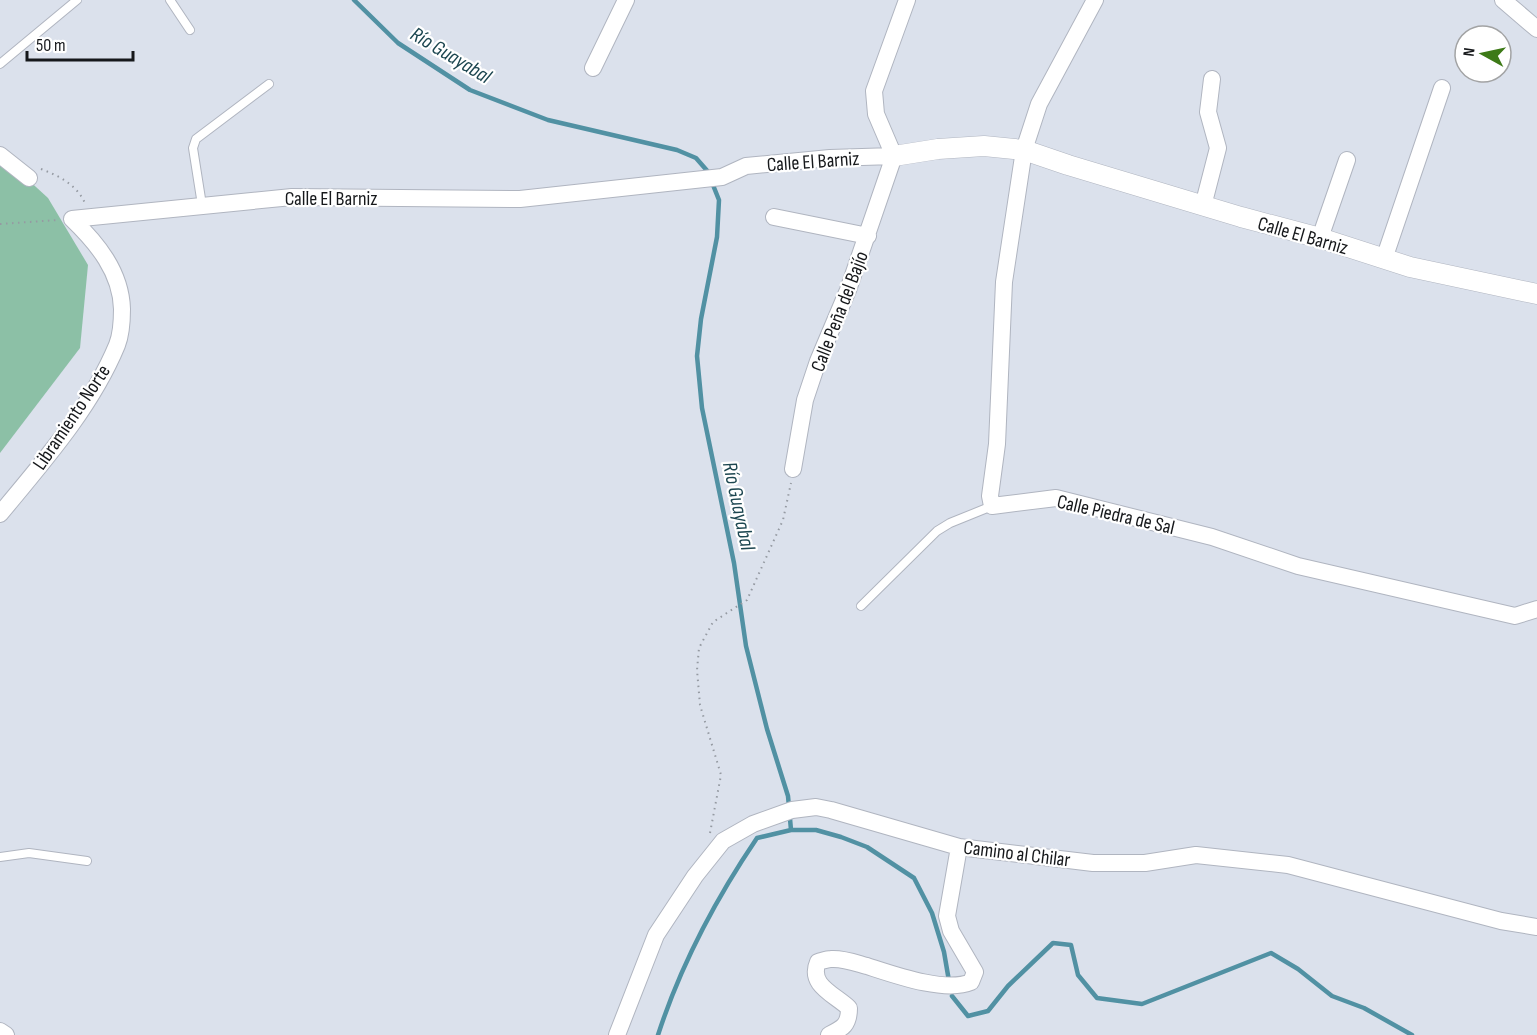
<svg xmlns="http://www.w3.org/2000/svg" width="1537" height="1035" font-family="'Sofia Sans Condensed',sans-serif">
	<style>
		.green { fill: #8cc0a6 }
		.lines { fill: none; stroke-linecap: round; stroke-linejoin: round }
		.stream { stroke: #5191a3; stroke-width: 4.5 }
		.service-casing { stroke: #b0b5c0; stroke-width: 10 }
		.minor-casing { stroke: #b0b5c0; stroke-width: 18 }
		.tertiary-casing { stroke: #b0b5c0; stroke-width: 21 }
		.path { stroke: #959aa2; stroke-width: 2; stroke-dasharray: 1.5 4.5; stroke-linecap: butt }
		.service { stroke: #fff; stroke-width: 8 }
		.minor { stroke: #fff; stroke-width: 16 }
		.tertiary { stroke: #fff; stroke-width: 20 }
		.labels { text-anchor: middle; stroke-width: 4.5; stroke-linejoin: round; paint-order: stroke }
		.street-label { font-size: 20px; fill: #16181b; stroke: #fff }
		.water-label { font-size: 21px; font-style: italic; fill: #1c4650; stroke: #fff }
	</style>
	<rect width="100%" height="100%" fill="#dbe1ec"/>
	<path class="green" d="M0,154L48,198L88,265L80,348L0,453Z"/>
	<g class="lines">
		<path class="stream" d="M354,0L398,43L470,90L548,120L677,150L696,158L710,174
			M713,185L719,200L717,237L701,319L697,356L702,408L734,563L746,646L767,729L788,796L791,830
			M952,996L968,1016L988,1011L1008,986L1053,943L1071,945L1078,975L1097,998L1142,1004L1271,953L1298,969L1332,996L1364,1008L1412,1035
			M658,1035C681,964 715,900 757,838L791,830H816L841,837L867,847L914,878L932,913L944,952L949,981"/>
		<g class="service-casing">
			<path id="service" d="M170,0L190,30
				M0,64L77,0
				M202,205L193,148L196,139L269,84
				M861,606L937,531L950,523L992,506
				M0,857L29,853L87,861"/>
		</g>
		<g class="minor-casing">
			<path id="minor" d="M1095,0L1039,104L1024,150L1004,282L997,444L990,496L992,506L1056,498L1212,537L1298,566L1515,616L1537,609
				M1503,0L1537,29
				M593,68L626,0
				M0,155L29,178
				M894,156L876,114L874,91L907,0
				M1203,206L1218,148L1208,112L1212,79
				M774,217L868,236
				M72,219L292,197L520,199L722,177L746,166L830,158L894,156
				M1320,238L1347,160
				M1384,259L1442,88
				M793,469L805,400L818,361L848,290L894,156
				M0,514C43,462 91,408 117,345C121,335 122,320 122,309C121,272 97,243 72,219
				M0,1031L6,1035
				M617,1035L656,935L695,876L723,841L753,824L792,810L816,807L831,810L959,847L1093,863H1145L1196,855L1288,865L1501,921L1537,927
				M829,1035C843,1028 849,1025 849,1008C834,994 808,985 818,962C822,961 827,959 831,959C843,958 856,963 867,966C895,975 945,993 971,982L975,972L951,931L947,916L959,847"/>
		</g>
		<g class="tertiary-casing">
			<path id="tertiary" d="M894,156L938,149L984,146L1024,150L1068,165L1241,217L1320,238L1410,267L1537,294"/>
		</g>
		<path class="path" d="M41,169C59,176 76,184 85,203
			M0,224L58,220
			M710,833L721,775L700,705L697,670L699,648L713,622L747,600L783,520L791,483"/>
		<use href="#service" class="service"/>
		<use href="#minor" class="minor"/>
		<use href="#tertiary" class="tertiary"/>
	</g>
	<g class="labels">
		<g class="street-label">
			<text transform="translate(813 161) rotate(-4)" y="7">Calle El Barniz</text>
			<text x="331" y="205">Calle El Barniz</text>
			<text transform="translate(1303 235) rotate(16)" y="7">Calle El Barniz</text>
			<text transform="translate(839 311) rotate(-69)" y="7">Calle Peña del Bajío</text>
			<text transform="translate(71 417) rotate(-56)" y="7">Libramiento Norte</text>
			<text transform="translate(1116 514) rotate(13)" y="7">Calle Piedra de Sal</text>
			<text transform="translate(1017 853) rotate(7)" y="7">Camino al Chilar</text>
		</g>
		<g class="water-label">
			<text transform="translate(451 55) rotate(31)" y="7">Río Guayabal</text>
			<text transform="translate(739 506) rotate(78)" y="7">Río Guayabal</text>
		</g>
	</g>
	<g transform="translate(1483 54) rotate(278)"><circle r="28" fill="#ffffff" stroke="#a2a3a4" stroke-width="1.5"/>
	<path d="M0-4.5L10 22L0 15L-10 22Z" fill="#3d7a17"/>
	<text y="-9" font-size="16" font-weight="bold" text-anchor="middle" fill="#16181b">N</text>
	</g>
	<path d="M27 51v9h106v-9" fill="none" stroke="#16181b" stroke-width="3"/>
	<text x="36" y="51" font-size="18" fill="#16181b" stroke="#ffffff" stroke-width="4.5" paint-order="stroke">50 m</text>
</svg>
